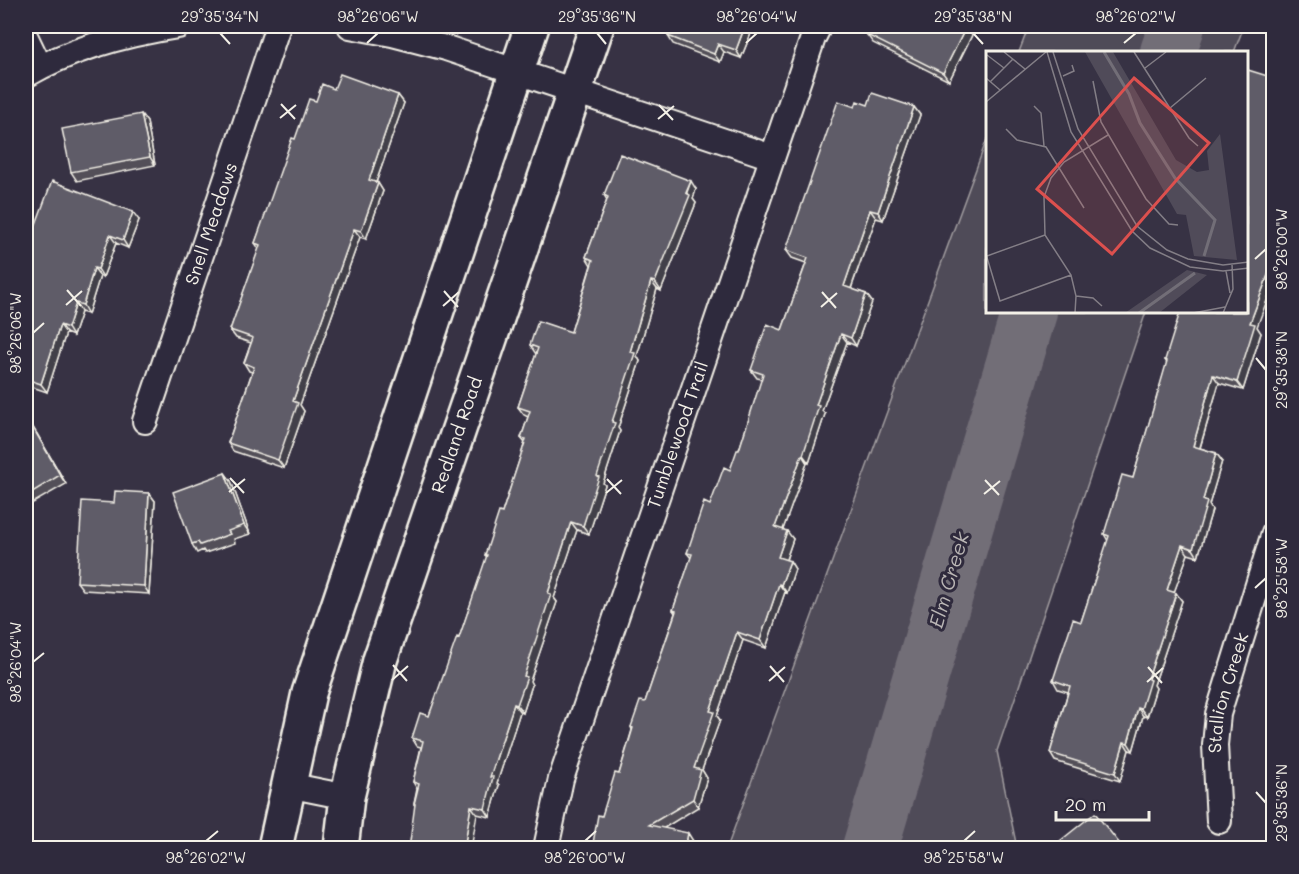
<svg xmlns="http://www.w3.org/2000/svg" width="1299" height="874" font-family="Mali,sans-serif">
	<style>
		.green { fill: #504b59; stroke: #a29ea0; stroke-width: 1.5 }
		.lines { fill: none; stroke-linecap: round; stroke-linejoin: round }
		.river { stroke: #726e77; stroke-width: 56 }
		.minor-casing { stroke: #f4f1e8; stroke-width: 28 }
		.secondary-casing { stroke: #f4f1e8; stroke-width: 38 }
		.minor { stroke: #2f2a3d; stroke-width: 24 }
		.secondary { stroke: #2f2a3d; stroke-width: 33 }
		.wall { fill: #524f59; stroke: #f4f1e8; stroke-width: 1.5 }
		.shaded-wall { fill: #424048; stroke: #f4f1e8; stroke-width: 1.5 }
		.building { fill: #5f5c67; stroke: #f4f1e8; stroke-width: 1.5 }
		.ticks { fill: none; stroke: #f4f1e8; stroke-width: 2 }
		.labels { text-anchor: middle; stroke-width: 6; stroke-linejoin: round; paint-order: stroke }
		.street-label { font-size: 18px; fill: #f4f1e8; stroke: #2f2a3d }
		.water-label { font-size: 20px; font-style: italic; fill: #bab6b5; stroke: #2f2a3d }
		.inset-river { fill: none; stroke: #726e77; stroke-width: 3 }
		.inset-road { fill: none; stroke: #837e86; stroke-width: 1.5 }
		.view { fill: #dc504e; fill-opacity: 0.15; stroke: #dc504e; stroke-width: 3 }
		.inset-edge { fill: none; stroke: #f4f1e8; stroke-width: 3 }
		.neatline { fill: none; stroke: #f4f1e8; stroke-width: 2 }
		.ticks-label { font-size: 15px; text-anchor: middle; fill: #f4f1e8 }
	</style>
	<rect width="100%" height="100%" fill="#373244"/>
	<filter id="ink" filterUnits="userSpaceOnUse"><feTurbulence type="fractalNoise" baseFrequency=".0167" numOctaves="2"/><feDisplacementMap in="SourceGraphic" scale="12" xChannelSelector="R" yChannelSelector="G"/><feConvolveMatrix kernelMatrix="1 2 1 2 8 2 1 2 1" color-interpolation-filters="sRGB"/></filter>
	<g filter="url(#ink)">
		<path class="green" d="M1029,26H1244L1234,52H1019Z
			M987,139V312H1146L997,751L1017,848H727Z"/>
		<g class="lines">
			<path class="river" d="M1168,52L1177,26
				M870,848L1029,312"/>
			<g class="minor-casing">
				<g id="minor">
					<path d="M350,26L392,34L446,48L772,157"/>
					<path d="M26,38L40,67"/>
					<path d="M26,75C71,49 126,34 178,26"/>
					<path id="s1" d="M145,421L278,26"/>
					<path d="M288,785L347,797"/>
					<path id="s2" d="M1219,821L1215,745L1218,714L1274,533"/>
					<path id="s3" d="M546,848L561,779L813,38L819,26"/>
				</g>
			</g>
			<g class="secondary-casing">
				<g id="secondary">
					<path d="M275,848L309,693L532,26"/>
					<path id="s4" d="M341,848L347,797L380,660L597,26"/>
				</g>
			</g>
			<use href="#minor" class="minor"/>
			<use href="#secondary" class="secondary"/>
		</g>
		<path class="wall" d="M754,26L741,58L724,52L720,62L673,44L668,36Z
			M966,27L972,35L949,81L873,43L867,35Z
			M334,89L398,95L404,103L376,183H378L383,191L366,239L360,237L300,405L304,411L284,468L233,451L228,443L252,372L249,371L244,363L251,343L236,338L230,330L259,249L255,243L295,139L316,101Z
			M868,105L914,107L920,115L883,220L876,218L851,289L866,294L872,302L856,346L847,342L822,411L825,414L809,463H807L783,529L793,539L786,560L790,561L795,569L787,593L785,592L766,648L743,640L717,716L720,720L702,770L707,778L698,807L664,828L693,841L602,816L619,774L632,730L631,727L645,702L675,613L673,610L691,558L687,553L710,505L730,470L739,450L762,379L757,378L751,370L782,330L806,263L792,258L786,250L855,107Z
			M141,114L147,122L155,165L77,181L71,172Z
			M696,189L693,199L696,203L661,291L657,289L637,356L640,361L618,428L620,431L603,483L605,485L589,534L577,530L554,598L557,602L530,681L532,685L523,713L520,712L497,783L499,785L490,817L477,814L415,806L414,804L417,789L413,782L421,747L417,746L412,738L429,716L459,638L487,557L485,555L502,513L525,443L521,438L528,417L524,415L518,407L536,354L530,345L571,332L591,265L586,257L607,200L604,195Z
			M139,220L128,248L116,243L103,277L100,276L88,314L81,312L73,336L66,333L47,392L26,385V251Z
			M1257,327L1261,333L1243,390L1219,383L1200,448L1216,453L1222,461L1209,505L1212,510L1198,557L1188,554L1174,592L1176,593L1182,601L1154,685L1156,688L1147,717L1143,716L1133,751L1129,750L1120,781L1055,761L1050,753L1068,692L1058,689L1053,680L1081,622L1108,541L1104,534L1133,478L1167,363L1165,360Z
			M26,429L37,434L66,484L26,507Z
			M225,473L231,481L250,534L234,539L235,543L205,553L203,550L197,553L192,544Z
			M149,493L155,501L149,594L83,590L77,582Z"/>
		<path class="shaded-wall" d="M745,26H754L741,58L736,50Z
			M966,27L972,35L949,81L943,73Z
			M718,44L724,52L720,62L714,54Z
			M398,95L404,103L374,188L369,180Z
			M914,107L920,115L883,220L878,212Z
			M141,114L147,122L155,165L150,157Z
			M691,181L696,189L693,199L696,203L661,291L655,282Z
			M378,183L383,191L366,239L361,231Z
			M870,210L876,218L849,294L844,286Z
			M133,212L139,220L128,248L123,240Z
			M354,229L360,237L300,405L304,411L284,468L278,460L293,401Z
			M110,235L116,243L103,277L98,269Z
			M1274,259V282L1257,327L1261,333L1243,390L1237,382L1250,323Z
			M94,268L100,276L88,314L83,305Z
			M651,281L657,289L637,356L640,361L618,428L620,431L603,483L605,485L589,534L583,526L630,352Z
			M866,294L872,302L856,346L851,338Z
			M76,303L81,312L73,336L68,328Z
			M60,325L66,333L47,392L41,384Z
			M841,334L847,342L822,411L825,414L809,463L803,455L816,405Z
			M1213,375L1219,383L1198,454L1193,446Z
			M32,426L37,434L66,484L60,475Z
			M1216,453L1222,461L1209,505L1212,510L1198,557L1193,549L1203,500Z
			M802,455L807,463L781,535L775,527Z
			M225,473L231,481L250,534L244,525Z
			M149,493L155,501L149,594L144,586Z
			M571,522L577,530L554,598L557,602L530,681L532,685L523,713L517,705L524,676L548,593Z
			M787,531L793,539L784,565L778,557Z
			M1182,545L1188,554L1172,598L1167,590Z
			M790,561L795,569L787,593L781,585Z
			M779,584L785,592L766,648L760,640Z
			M1176,593L1182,601L1154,685L1156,688L1147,717L1141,709L1148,679Z
			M737,632L743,640L717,716L720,720L702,770L707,778L698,807L693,799L694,768L710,711Z
			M514,704L520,712L497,783L499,785L490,817L485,809L490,777Z
			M1138,708L1143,716L1133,751L1128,743Z
			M1124,742L1129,750L1120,781L1115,773Z
			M471,806L477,814L471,849H464Z
			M688,833L693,841L692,849H685Z"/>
		<path class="building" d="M672,26H745L736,50L718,44L714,54L668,36Z
			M871,26H963L966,27L943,73L867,35Z
			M1248,70L1274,78V259L1250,323L1255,324L1237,382L1213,375L1193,446L1216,453L1203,500L1207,502L1193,549L1182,545L1167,590L1176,593L1148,679L1150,680L1141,709L1138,708L1128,743L1124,742L1115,773L1050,753L1070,686L1053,680L1073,619L1081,622L1109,536L1104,534L1122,475L1133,478L1167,361L1165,360L1180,312H1246V76Z
			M340,74L398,95L369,180L378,183L361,231L354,229L293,401L298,403L278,460L228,443L254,367L244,363L253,338L230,330L260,245L255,243L292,138L295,139L309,99L316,101L322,84L334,89Z
			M872,93L914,107L878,212L870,210L844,286L866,294L851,338L841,334L816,405L819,406L803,455H802L775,527L787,531L778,557L790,561L781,585L779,584L760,640L737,632L710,711L714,712L694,768L701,770L693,799L649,825L688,833L685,849H592L598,815L602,816L615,773L619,774L633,728L631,727L640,701L645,702L676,611L673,610L692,554L687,553L704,502L710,505L724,467L730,470L737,450H739L763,374L751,370L767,324L782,330L808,258L786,250L838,101L855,107L857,101L868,105Z
			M141,114L150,157L71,172L62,129Z
			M620,154L691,181L686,193L690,195L655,282L651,281L630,352L635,353L612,422L615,423L597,476L599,477L583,526L571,522L548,593L551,594L524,676L527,677L517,705L514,704L490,777H493L485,809L471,806L464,849H409L415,804H414L419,784L413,782L423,741L412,738L420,713L429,716L457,637L459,638L487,555H485L499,512L502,513L526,439L521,438L530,411L518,407L538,348L530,345L538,321L571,332L593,260L586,257L608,197L604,195Z
			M52,181L133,212L123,240L110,235L98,269L94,268L83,305L76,303L68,328L60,325L41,384L26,379V251Z
			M32,426L60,475L26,496V429Z
			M225,473L244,525L228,531L230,534L200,545L198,542L192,544L173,492Z
			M115,491L149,493L144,586L77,582L82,501L114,503Z
			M1095,813L1124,849H1050Z"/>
	</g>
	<path class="ticks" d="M220,33L230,44M597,33L606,44M973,33L983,44M367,43L378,33M746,43L757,33M1124,43L1136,33M281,104L295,119M659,105L673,120M280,118L296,105M658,119L674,106M1255,259L1266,249M67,290L81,306M444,291L458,307M822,292L836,308M66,305L82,291M443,306L459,292M821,307L837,293M33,333L44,323M1256,358L1266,370M230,478L244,493M607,479L621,494M985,480L999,495M229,492L245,479M606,493L622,480M984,494L1000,481M1255,588L1266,578M33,662L44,653M393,665L407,681M770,666L784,682M1148,667L1162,683M392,680L408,666M769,681L785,667M1147,682L1163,668M1256,792L1266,803M206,841L218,831M585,841L596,831M964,841L975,831"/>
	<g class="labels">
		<g class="street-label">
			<text dy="6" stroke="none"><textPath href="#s1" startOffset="208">Snell Meadows</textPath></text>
			<text dy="6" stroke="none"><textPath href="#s4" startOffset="430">Redland Road</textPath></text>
			<text dy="6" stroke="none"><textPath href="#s3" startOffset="434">Tumblewood Trail</textPath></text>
			<text dy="6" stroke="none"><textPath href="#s2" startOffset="130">Stallion Creek</textPath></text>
		</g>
		<g class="water-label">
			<text transform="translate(949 580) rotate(-74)" y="7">Elm Creek</text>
		</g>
	</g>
	<g transform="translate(986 51)">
		<rect width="262" height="262" fill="#373244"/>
		<path d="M99,1H127L190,109L211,121L223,119L221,100L234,83L251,209L208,205L200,164L191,163ZM201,219L221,224L173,262H139Z" fill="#504b59"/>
		<path class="inset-river" d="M118,1L143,43L154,72L189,127L229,169L218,205M153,262L209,222"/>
		<path class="inset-road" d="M18,1L39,18M61,1L85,81L146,180L164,197L204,216L237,220L263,217M67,1L92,78L151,175L181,199L202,208L237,214L263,211M148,1L203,87L212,95M1,4L18,17M159,17L180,1M77,25L88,20L86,14M0,27L14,39M107,30L115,71L160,148L183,173L192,174M4,31L27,8M0,51L60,1M48,55L55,62L58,95M184,57L220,27M20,78L31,89L60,96L98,157M0,203L14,250L85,224M1,205L59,184M240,220L244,242M90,245L107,247L116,255M89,262L90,245L85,224L59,184L58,146L65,127L78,111L122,84M207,262L239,256M237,262L247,238L246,213"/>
		<path class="view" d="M148,27L223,92L126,203L51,138Z"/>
		<rect width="262" height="262" class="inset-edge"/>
	</g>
	<rect width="1299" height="874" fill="none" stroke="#2f2a3d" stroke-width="66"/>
	<path d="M1056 811v9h93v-9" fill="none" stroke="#f4f1e8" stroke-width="3"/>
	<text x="1065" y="811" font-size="18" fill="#f4f1e8" stroke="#2f2a3d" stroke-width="4.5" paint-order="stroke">20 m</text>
	<rect x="33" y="33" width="1233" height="808" class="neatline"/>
	<g class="ticks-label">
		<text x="220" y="22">29°35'34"N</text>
		<text x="378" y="22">98°26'06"W</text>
		<text x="597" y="22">29°35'36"N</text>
		<text x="757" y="22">98°26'04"W</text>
		<text x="973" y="22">29°35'38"N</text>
		<text x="1136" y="22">98°26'02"W</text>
		<text transform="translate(1282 249) rotate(-90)" y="5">98°26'00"W</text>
		<text transform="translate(16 333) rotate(-90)" y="5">98°26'06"W</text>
		<text transform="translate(1282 370) rotate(-90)" y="5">29°35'38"N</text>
		<text transform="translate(1282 578) rotate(-90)" y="5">98°25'58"W</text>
		<text transform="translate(16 662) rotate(-90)" y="5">98°26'04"W</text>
		<text transform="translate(1282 803) rotate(-90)" y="5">29°35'36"N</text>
		<text x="206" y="863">98°26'02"W</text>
		<text x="585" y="863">98°26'00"W</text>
		<text x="964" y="863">98°25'58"W</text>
	</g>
</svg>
